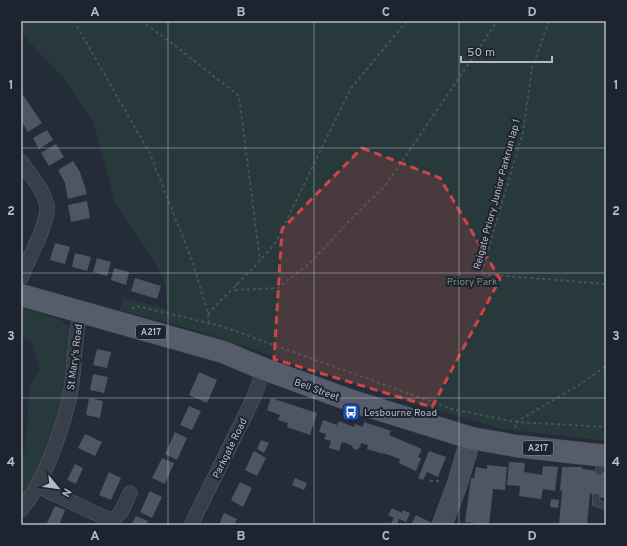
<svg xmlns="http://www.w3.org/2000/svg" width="627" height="546" font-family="Overpass,sans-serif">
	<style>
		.green { fill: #28393b }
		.building { fill: #4d5665 }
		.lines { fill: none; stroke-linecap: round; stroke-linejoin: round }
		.lane-casing { stroke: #565c68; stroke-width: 8 }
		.street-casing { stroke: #565c68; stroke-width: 15 }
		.secondary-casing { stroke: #565c68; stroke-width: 21 }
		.primary-casing { stroke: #414753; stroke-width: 23 }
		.path { stroke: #445458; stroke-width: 2; stroke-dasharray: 3 3; stroke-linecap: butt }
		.lane { stroke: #383e4a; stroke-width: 7 }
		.street { stroke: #383e4a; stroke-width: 14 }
		.secondary { stroke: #474d5c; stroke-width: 20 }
		.primary { stroke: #565d6a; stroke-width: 22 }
		.marked { fill: #cf4547; fill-opacity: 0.2; stroke: #cf4547; stroke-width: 3; stroke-dasharray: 8 5; stroke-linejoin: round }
		.grid { fill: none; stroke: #b3b9c5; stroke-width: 1; stroke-opacity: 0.55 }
		.labels { text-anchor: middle; stroke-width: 4; stroke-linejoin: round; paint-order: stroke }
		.shield { fill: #1d232f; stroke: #868c98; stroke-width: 1 }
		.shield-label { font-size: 9px; font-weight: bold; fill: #b3b9c5 }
		.street-label { font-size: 10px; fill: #b3b9c5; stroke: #1d232f }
		.park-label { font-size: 10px; fill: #6d9478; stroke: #1d232f }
		.poi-label { font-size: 10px; fill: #b3b9c5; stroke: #1d232f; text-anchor: start }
		.neatline { fill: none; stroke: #b3b9c5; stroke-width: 1.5 }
		.grid-label { font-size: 13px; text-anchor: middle; font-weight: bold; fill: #b3b9c5 }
	</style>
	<rect width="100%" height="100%" fill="#252c39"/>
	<path class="green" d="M21,21H606V441L504,429L427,408L199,331L120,310L123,298L167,309L164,279L149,253L116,205L93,122L64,79L21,33Z
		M21,307L61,320L69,328V371L55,435L21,503V459L25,451L28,413L29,388L40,370L32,343L21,338Z"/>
	<path class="building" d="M21,92L42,123L28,132L21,121Z
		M47,130L53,140L39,149L33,138Z
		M56,144L64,157L49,166L41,153Z
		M73,161L80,172L87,194L68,199L65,183L58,170Z
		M87,201L90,218L71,222L68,205Z
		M55,243L70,247L65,264L50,260Z
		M75,253L91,257L87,271L72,267Z
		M97,258L111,262L107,276L93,272Z
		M114,268L129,272L126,285L111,280Z
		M135,278L161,286L157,299L131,291Z
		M97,349L111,352L107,368L93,365Z
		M199,372L217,380L207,403L189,395Z
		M93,374L108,377L104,393L90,390Z
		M89,398L103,401L100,418L86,415Z
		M271,398L317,413L310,435L287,427L288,423L278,420L280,415L267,410Z
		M189,406L201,411L192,430L180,425Z
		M323,420L337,425L339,421L354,427L355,424L363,427L364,422L391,431L389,435L422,449L418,457L421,458L416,471L399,463L400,459L383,453V454L367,449L368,445L361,443L360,447L357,450L353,448L351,445L342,442L339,451L329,448L331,441L324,439L326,434L319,432Z
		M175,432L187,438L177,460L165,454Z
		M85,434L102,442L95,456L78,448Z
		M261,440L269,443L264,453L257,449Z
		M254,451L266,458L257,476L245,470Z
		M429,451L446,457L438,477L427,472L423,480L418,478Z
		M162,458L174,463L165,484L152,478Z
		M509,462L525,463L524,472L542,475L543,466L558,467L555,491L543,489L541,499L519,496L520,486L507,485Z
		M75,464L83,468L76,484L67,480Z
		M487,465L507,467L505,490L493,489L489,525H475V523L465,522L471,478H474L476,467L487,469Z
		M562,467H582V469L606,472V498L593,497V495L590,493L587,525H559L562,491H560Z
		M109,472L121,478L111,500L99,495Z
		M295,478L307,483L304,490L292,485Z
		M240,482L252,488L243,507L231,500Z
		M150,491L162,497L152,518L140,512Z
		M551,499L559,500L558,508L550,507Z
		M55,506L65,510L59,525H46Z
		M392,508L402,513L403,510L410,513L406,522L399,519L397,525H390L394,518L388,515Z
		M224,513L237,519L234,525H219Z
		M416,515L432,523L431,525H411Z
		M136,516L148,521L146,525H131Z"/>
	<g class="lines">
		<g class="lane-casing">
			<path id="lane" d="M599,471L600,457
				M596,497V503L606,506"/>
		</g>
		<g class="street-casing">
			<path id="street" d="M21,161C30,175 44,190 47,206C49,223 27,261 21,278
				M37,486L112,521L121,512L130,493
				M21,510C45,481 67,420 72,383C75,359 75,336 80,313
				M191,525L254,397L264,369"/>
		</g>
		<g class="secondary-casing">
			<path id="secondary" d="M442,525L457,485L471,438"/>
		</g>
		<g class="primary-casing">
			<path id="primary" d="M21,295L223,352L264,369L355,402L471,438L516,446L606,456"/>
		</g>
		<path class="path" d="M74,21L150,154L193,263L208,314L209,322
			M141,21L169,41L239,96L260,261
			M549,21L532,68L523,132L481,274L606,284
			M237,283L236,290L278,288L310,263L354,216L385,186L474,56L497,21
			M132,309L137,306L221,326L452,409L516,422L606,427
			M208,314C230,290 255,268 276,242L351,88L407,21
			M515,428L516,422L579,385L606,366
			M430,481H442"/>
		<use href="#lane" class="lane"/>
		<use href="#street" class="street"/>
		<use href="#secondary" class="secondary"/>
		<use href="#primary" class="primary"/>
	</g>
	<path class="marked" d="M362,148L440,178L500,279L432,407L274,359L282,229Z"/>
	<path class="grid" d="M168,21V525M314,21V525M459,21V525M21,148H606M21,273H606M21,398H606"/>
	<defs>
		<g id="bus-square" transform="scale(0.9)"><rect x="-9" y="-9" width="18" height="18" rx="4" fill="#1a4fb4" stroke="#1d232f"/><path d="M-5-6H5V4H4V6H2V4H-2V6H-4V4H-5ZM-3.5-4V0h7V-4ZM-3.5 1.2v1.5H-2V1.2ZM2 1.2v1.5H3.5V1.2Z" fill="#fff"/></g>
	</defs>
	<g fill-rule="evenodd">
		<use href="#bus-square" x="351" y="412"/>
	</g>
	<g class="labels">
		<g class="shield">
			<rect x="136" y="325" width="30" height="14" rx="3"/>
			<rect x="523" y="441" width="30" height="14" rx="3"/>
		</g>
		<g class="shield-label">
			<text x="151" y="335">A217</text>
			<text x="538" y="451">A217</text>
		</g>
		<g class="street-label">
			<text transform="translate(496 194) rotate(-75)" y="4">Reigate Priory Junior Parkrun lap 1</text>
			<text transform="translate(74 357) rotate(-83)" y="4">St Mary's Road</text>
			<text transform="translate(317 389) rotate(20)" y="4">Bell Street</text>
			<text transform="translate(229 448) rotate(-64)" y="4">Parkgate Road</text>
		</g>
		<g class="park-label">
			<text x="472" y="285">Priory Park</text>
		</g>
		<g class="poi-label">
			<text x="364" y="416">Lesbourne Road</text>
		</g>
	</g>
	<rect width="627" height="546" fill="none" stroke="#1d232f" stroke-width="44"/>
	<g transform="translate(58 488) rotate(119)" stroke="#1d232f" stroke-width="3" paint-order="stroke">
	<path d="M0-3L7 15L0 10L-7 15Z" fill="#b3b9c5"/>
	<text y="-6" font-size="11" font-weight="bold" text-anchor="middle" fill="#b3b9c5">N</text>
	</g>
	<path d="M461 56v6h91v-6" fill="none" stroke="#b3b9c5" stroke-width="2"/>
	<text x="467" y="56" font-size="12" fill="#b3b9c5" stroke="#1d232f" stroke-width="3" paint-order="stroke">50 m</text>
	<rect x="22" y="22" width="583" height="502" class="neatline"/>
	<g class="grid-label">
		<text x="95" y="16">A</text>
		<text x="241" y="16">B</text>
		<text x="386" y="16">C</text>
		<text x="532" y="16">D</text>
		<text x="11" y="89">1</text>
		<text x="616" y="89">1</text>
		<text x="11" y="215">2</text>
		<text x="616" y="215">2</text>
		<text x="11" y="340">3</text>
		<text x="616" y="340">3</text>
		<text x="11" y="466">4</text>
		<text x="616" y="466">4</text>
		<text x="95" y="540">A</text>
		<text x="241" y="540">B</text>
		<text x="386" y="540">C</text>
		<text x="532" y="540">D</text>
	</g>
</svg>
